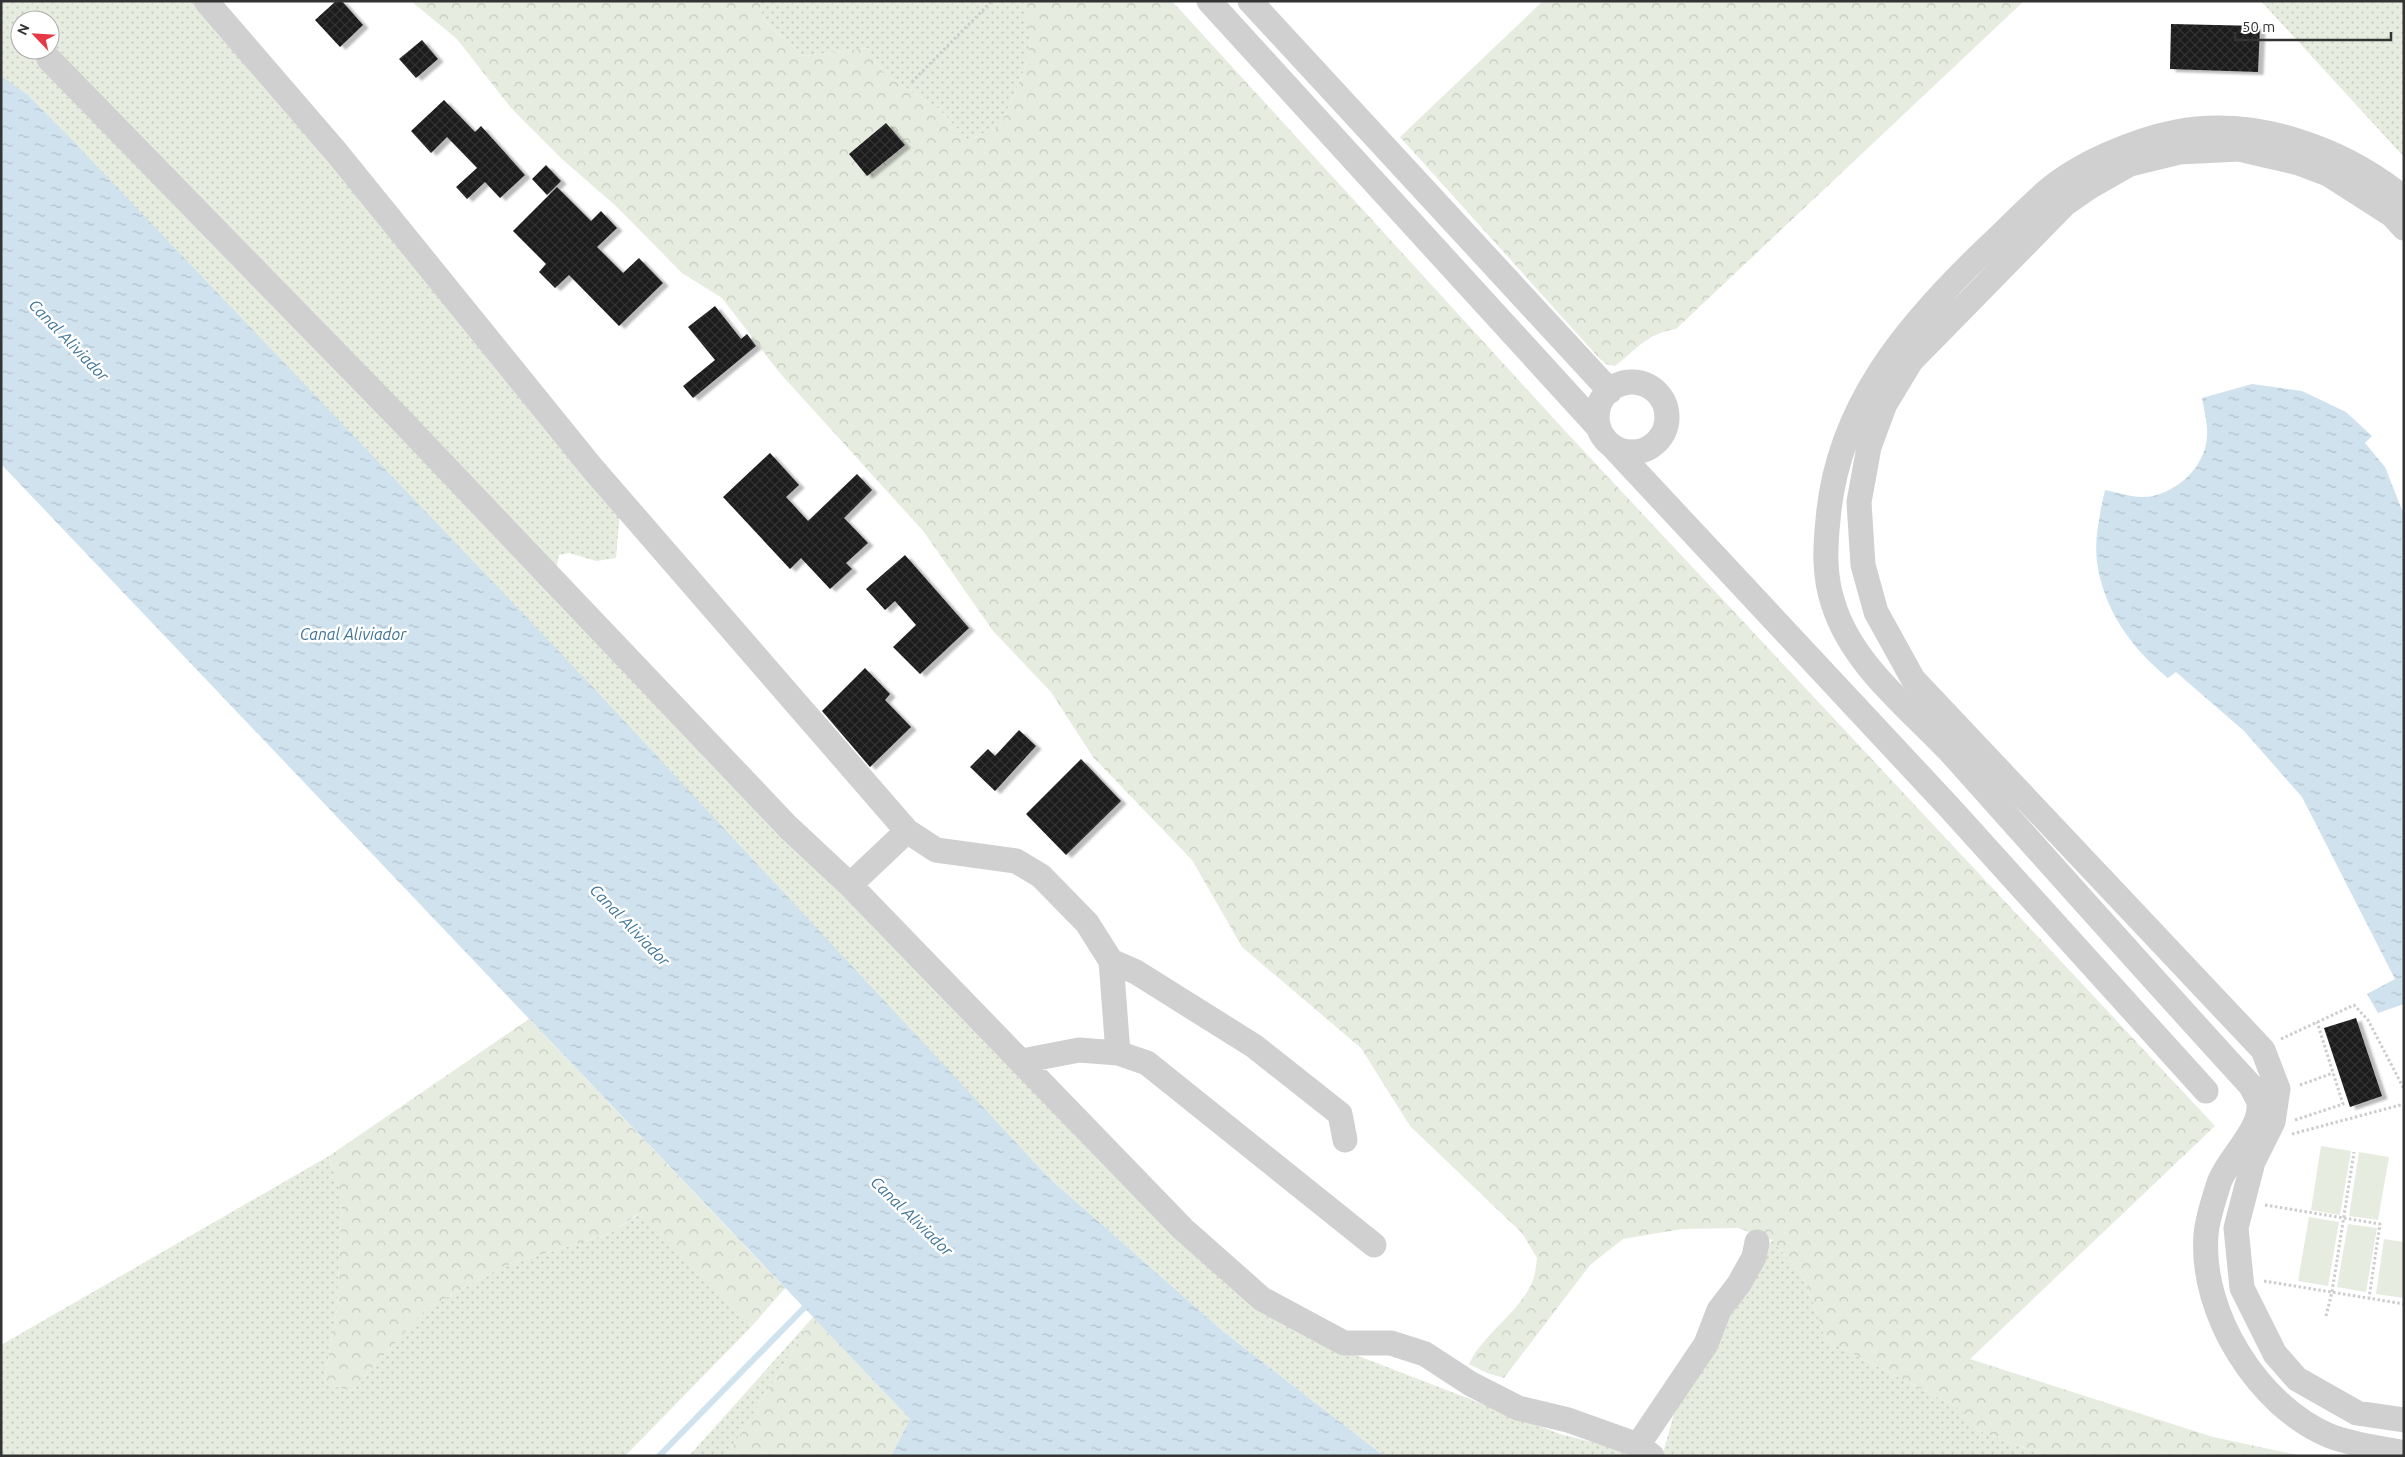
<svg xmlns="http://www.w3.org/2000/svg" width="2405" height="1457" font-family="Ubuntu,sans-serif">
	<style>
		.grass { fill: url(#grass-dots); fill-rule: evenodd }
		.forest { fill: url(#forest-crowns) }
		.park { fill: #e6ecdf }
		.water { fill: url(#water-ripples) }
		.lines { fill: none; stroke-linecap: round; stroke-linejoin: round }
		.stream { stroke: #cfe2ee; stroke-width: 6 }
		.building { fill: url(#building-cross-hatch); filter: url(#shadow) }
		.path { stroke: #cdcdcd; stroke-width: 3; stroke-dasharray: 2.5 2.5; stroke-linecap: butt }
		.minor { stroke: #d0d0d0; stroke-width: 25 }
		.labels { text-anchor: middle; stroke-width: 5; stroke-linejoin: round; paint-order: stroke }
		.water-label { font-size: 16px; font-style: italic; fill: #3f7597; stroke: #fff }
	</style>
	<defs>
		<pattern id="grass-dots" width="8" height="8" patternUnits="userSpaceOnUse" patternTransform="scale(1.25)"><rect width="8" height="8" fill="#e6ecdf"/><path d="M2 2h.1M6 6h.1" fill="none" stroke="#c6cbc0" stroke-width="1.8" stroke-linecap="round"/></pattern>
		<pattern id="forest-crowns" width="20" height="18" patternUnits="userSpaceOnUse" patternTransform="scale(1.25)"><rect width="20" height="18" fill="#e6ecdf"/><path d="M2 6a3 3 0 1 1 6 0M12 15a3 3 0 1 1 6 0" fill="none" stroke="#c6cbc0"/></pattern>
		<pattern id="water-ripples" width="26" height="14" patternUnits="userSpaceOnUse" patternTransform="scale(1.25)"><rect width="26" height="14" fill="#cfe2ee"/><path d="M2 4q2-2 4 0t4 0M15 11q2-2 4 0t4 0" fill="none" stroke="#b2c2cd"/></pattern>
		<pattern id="building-cross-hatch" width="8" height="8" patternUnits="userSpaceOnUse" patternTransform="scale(1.25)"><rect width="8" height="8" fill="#1a1a1a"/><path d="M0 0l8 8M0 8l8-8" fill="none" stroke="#333"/></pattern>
		<filter id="shadow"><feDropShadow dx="5.5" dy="3" stdDeviation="1" flood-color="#0004"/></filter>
	</defs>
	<rect width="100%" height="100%" fill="#fff"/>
	<path class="grass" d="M1,1H197L620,511L616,558L596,561L569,553L559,555L552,588L1170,1231L1343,1350L1560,1434L1646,1456H1384L1224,1332L1048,1177L28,95L1,77ZM20,20H50V50H20Z
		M759,1H1027C1022,15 1031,25 1030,39C1029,69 1011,100 999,127L968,140L939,109L884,74L868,48L804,56L764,21Z
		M2261,1H2404V157Z
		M329,1156L342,1198L337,1308L324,1383L351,1391L426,1309L504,1266L609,1234L639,1214L752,1326L625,1456H1V1345Z
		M1772,1240L1804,1277L1826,1340L1957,1407L1979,1431L2045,1456H1651L1663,1453L1674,1414Z
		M813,1317L727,1456H689Z"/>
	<path class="forest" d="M411,1H759L764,21L804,56L868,48L884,74L939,109L968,140L999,127C1011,100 1029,69 1030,39C1031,25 1021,15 1027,1H1172L1566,432L2215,1126L1970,1359L2213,1437L2302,1456H2045L1979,1431L1957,1407L1826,1340L1804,1277L1772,1240L1738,1228L1682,1229L1623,1239L1590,1265L1504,1378L1487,1373L1469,1364C1484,1333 1516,1315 1531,1285C1535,1277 1536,1266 1537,1258L1522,1233L1410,1126L1361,1048L1242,947L1192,860L1093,757L1051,692L993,631L924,532L779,372L722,298L682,273L616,206L563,160L511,108L457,39Z
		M1543,1H2024L1676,329C1646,334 1637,349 1615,366L1606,364L1600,359L1400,137Z
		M529,1019L785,1288L752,1326L638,1214L609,1234L504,1266L426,1309L351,1391L324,1383L337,1308L342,1198L329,1156Z
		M813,1317L910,1419L891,1456H727Z"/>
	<path class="park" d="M2321,1146L2351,1151L2340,1215L2311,1210Z
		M2359,1152L2389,1157L2378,1220L2349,1216Z
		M2309,1217L2339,1222L2328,1286L2298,1281Z
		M2348,1224L2377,1228L2366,1292L2337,1287Z
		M2384,1239L2404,1242V1298L2376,1294Z"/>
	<path class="water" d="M1,76L28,95L72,140L588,682L1048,1177L1224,1332L1384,1456H891L910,1419L1,464Z
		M2252,384L2302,391L2346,412L2372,436L2365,443L2385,467L2404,515V1004L2378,1013L2367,994L2395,979L2302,797L2244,731L2176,672L2168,678C2131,648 2104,610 2097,562C2094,539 2100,513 2105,490C2116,492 2130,497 2142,497C2174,497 2206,467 2207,436C2208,424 2204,410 2202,398Z"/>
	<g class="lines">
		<path class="stream" d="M659,1456L804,1308"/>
	</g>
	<path class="building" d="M336,1H342L363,25L340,47L315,20Z
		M2171,24L2260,26L2258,72L2170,69Z
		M422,40L438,59L416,78L399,59Z
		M444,100L475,132L481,126L525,175L500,198L485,182L467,199L456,187L477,168L447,137L431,153L411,131Z
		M886,123L905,145L867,176L849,154Z
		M546,165L561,181L547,195L532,179Z
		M557,187L591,221L601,211L617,228L597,247L623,273L639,258L663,283L619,326L569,275L555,288L539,272L546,264L513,231Z
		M715,306L741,339L747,334L756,346L693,398L683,386L715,360L688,327Z
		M770,453L799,485L786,497L808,521L857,474L872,490L844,518L868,543L846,563L852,569L830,589L801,558L790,569L723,497Z
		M905,555L969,628L920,674L893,647L916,625L895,601L885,610L866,589Z
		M865,668L890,694L885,700L911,727L870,767L822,711Z
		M1019,730L1036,746L995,791L970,767L988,749L995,756Z
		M1081,759L1121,801L1066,855L1026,814Z
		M2356,1018L2382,1096L2350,1107L2324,1028Z"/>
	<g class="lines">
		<path class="path" d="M912,82L992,1
			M2281,1039L2354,1005L2368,1020L2404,1089
			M2300,1085L2333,1073
			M2295,1120L2343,1104L2317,1022
			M2292,1134L2404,1104
			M2265,1205L2380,1224L2369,1298
			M2264,1281L2404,1304
			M2326,1316L2332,1292L2354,1152"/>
		<path class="minor" d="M206,1L337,153L593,469L907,831L850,885
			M1209,1L1599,428
			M1250,1L1610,391
			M49,59L400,419L788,827L850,885L1183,1229L1262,1299L1344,1343H1391L1425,1354L1471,1384L1518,1408L1568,1420L1638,1445L1652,1456
			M2404,198C2342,148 2256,117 2176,132C2135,140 2078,164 2046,192C2025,210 2006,231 1985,250C1907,325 1837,407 1828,520C1825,548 1824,576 1833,603C1852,666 1912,710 1955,757C2053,867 2151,977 2251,1086C2253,1091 2258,1098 2259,1103C2262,1130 2227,1159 2219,1183C2214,1199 2207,1219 2206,1235C2200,1313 2258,1406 2330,1436C2353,1445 2380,1448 2404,1453
			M2404,228L2392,215L2328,174L2299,163L2239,149L2179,152L2130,164L2088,188L2065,204L1911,361L1885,404L1869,447L1859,502L1863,565L1876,612L1913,679L2263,1050L2278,1089L2273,1122L2253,1162L2236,1228L2242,1288L2275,1354L2297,1379L2357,1413L2404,1420
			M1597 417a35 35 0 1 1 70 0a35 35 0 1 1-70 0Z
			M1613,447L1950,808L2206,1091
			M907,831L936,850L1016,861L1041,876L1087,923L1111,961L1136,972L1254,1046L1340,1114L1345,1140
			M1111,961L1118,1053
			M1022,1061L1079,1050L1118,1053L1147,1063L1374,1245
			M1638,1445L1706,1344L1719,1310L1739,1284L1754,1257L1757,1242"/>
	</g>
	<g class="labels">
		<g class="water-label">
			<text transform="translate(69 340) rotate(46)" y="6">Canal Aliviador</text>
			<text x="353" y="640">Canal Aliviador</text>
			<text transform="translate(630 925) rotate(46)" y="6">Canal Aliviador</text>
			<text transform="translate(912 1216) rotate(44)" y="6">Canal Aliviador</text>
		</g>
	</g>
	<rect width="2405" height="1457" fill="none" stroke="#333333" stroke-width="5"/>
	<g transform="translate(35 35) rotate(295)"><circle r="24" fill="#ffffff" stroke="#adadad"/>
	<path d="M0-4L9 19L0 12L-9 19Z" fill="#e63946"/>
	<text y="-8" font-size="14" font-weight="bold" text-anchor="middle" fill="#333333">N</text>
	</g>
	<path d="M2235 32v8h156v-8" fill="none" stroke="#333333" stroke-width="2.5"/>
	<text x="2242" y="32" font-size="15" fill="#333333" stroke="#ffffff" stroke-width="4" paint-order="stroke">50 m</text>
</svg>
